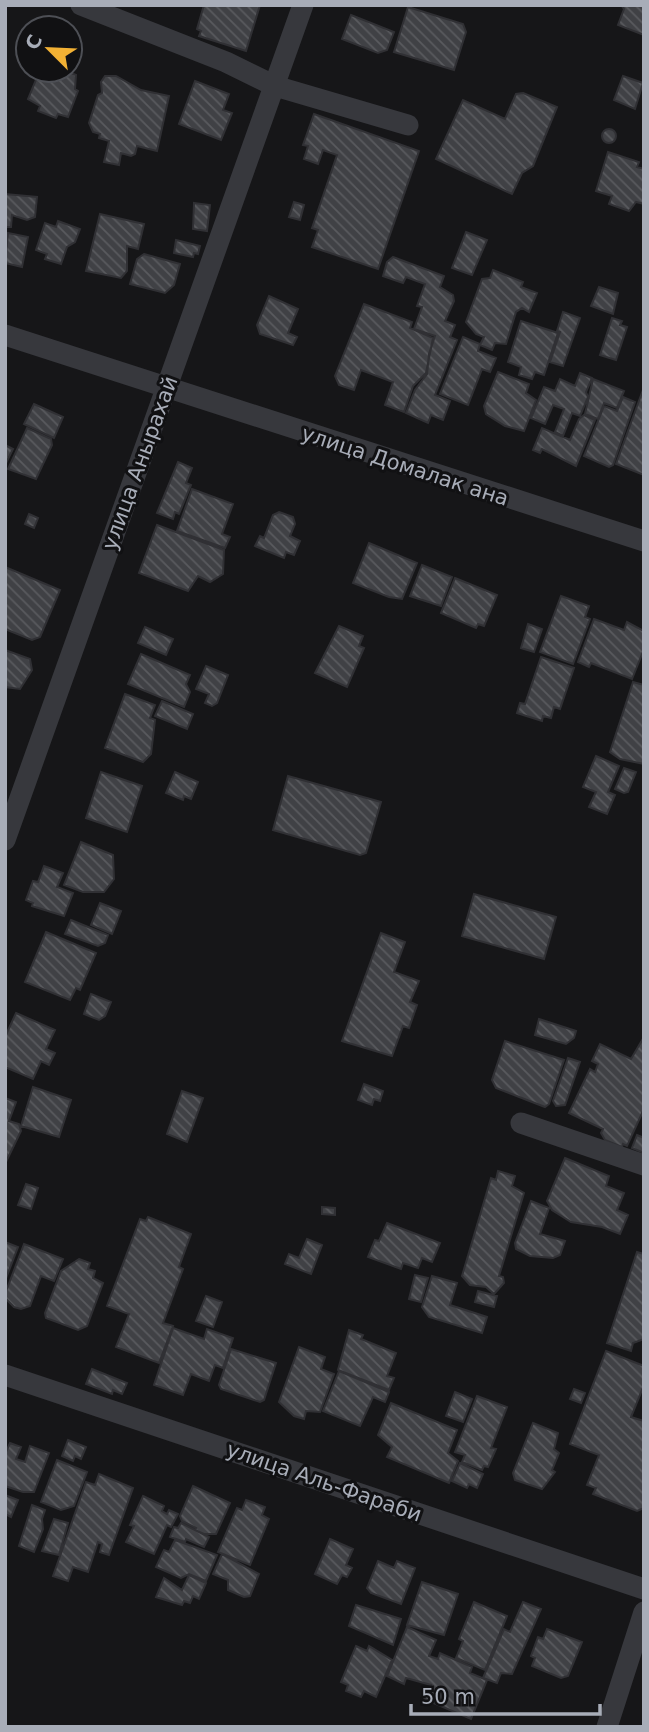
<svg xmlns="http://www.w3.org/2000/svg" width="649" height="1732" font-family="'DejaVu Sans',sans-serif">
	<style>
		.building { fill: url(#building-back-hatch); stroke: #303034; stroke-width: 2 }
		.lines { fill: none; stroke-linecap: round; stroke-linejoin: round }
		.street { stroke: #37383d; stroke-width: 21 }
		.labels { text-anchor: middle; stroke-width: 6; stroke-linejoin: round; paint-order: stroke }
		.street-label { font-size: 21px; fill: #a8adb8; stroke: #111113 }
	</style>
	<defs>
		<pattern id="building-back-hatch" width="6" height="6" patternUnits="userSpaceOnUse" patternTransform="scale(1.75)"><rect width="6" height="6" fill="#404145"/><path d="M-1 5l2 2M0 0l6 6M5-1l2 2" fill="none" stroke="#595a5e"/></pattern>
	</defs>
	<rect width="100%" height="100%" fill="#161618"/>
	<path class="building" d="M204,5H260L246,51L199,36L201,31L197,29Z
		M621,5H644V35L618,25L624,9Z
		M408,7L463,24L466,32L454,70L394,52Z
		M351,15L394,32L387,50L378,53L342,39Z
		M40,70H63L76,75L75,89L78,91L68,117L58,114L56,118L38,111L40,106L28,99Z
		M105,76H116L141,90L169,96L157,151L137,146L135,154L131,156L121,153L119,165L104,162L109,141L99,138L100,134L93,132L89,123L98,95L102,93L101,82Z
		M623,76L643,83L635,109L614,100Z
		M195,81L229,94L223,110L232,113L221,140L179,124Z
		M523,93L557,107L533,166L522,173L512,194L436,159L463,100L505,119L516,94Z
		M314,114L419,151L378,269L312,247L318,230L312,228L337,155L323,150L318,164L304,159L308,146L303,145Z
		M602 136a7 7 0 1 1 14 0a7 7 0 1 1-14 0Z
		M608,152L639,162L637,167L644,169V204L636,202L629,211L609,204L612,196L596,191Z
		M5,194L37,197L35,217L27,220L12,215L11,227H5Z
		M294,202L304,205L300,220L289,217Z
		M194,203L210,205L207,231L193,229Z
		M100,214L144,224L138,249L127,246V271L121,278L86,271Z
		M58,221L80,229L75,242L67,247L61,264L45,259L47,254L36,250L45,223L56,227Z
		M466,232L487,240L472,275L452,268Z
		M8,233L28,237L22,267L5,263Z
		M176,240L200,246L198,254L194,253L193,257L174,253Z
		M144,254L180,264L174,285L165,293L130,284L137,259Z
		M393,257L444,276L440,287L453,295L454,301L445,321L455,325L450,337L457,340L435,395L450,401L443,420L431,415L428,423L406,413L415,390L427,374L429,354L435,336L414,329L422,307L417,306L425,284L406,277L403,283L383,276L387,262Z
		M493,270L523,282L521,287L537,293L529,312L522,308L516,312L506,344L495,343L492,350L480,345L484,337L476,334L466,322L482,279L490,278Z
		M599,287L618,293L613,314L591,306Z
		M269,296L298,309L288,333L297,337L293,345L260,334L257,325Z
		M364,304L412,322L410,328L433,338L426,373L413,386L404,412L385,405L393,382L361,370L354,390L339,385L335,376Z
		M563,312L580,318L563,366L550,362L560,332L557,331Z
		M612,318L622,321L620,325L627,327L616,360L600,355Z
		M521,321L558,333L544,375L535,372L532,379L519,375L521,367L508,362Z
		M463,337L480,344L478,351L496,358L490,372L482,369L468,405L440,394Z
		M498,372L529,384L526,393L536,400L524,431L505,426L486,414L484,406Z
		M580,373L592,378L586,392L588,397L580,416L572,413L563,436L555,432L564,409L553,405L545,424L531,418L544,387L555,391L560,379L575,386Z
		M593,379L624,391L617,408L604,403L598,419L585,414Z
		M644,387V475L616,464Z
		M623,397L635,402L613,465L609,467L584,456L604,406L617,411Z
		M34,404L63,417L54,438L24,424Z
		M584,415L595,420L576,466L542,449L540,453L533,450L542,428L570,440L579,419Z
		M27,428L51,439L52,445L36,479L8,469Z
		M5,445L13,449L5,465Z
		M178,462L192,468L186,483L191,485L179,514L175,512L173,519L157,513Z
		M192,489L233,504L222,534L230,537L225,548L177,531Z
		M279,512L293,517L295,524L290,536L300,541L294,555L286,552L284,558L255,546L260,536L264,538L273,515Z
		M29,514L38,518L34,528L25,524Z
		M157,525L224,550L223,574L210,582L198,576L188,591L139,573Z
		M369,543L417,563L402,599L389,597L353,583Z
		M422,565L452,577L441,606L410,596Z
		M5,567L60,590L40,637L32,640L5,629Z
		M455,578L497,595L484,626L478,624L476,628L441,613Z
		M561,596L589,606L585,617L590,619L573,664L540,652Z
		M594,619L624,630L627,622L644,631V649L632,679L591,663L589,667L578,662Z
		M528,624L542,629L534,652L521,648Z
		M339,626L363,636L359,646L364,648L347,687L315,673Z
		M145,627L173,639L166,655L138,643Z
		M5,650L30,659L32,670L20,689L5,687Z
		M141,654L190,675L186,684L190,692L184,707L128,684Z
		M541,657L574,668L560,709L554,707L551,718L543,716L542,721L517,713L520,703L525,704Z
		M206,666L228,675L217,703L212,706L205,703L209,694L196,689Z
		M633,682L644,685V764L620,759L610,752Z
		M125,694L155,705L150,718L155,720L151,754L143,762L105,748Z
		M162,701L193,714L187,729L155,716Z
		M596,756L619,766L608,792L615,795L607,814L589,807L596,792L583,787Z
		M624,768L636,772L628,792L624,793L615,789Z
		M101,772L142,786L127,832L86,818Z
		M175,772L198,782L191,799L184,796L183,800L166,793Z
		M288,776L381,802L366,853L360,855L273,830Z
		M81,842L113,855L114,879L104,892H83L64,885Z
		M44,866L63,873L57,887L73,893L64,916L32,906L33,903L26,900L33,881L38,882Z
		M474,894L556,917L544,959L462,936Z
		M100,903L121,911L112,934L91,925Z
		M71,920L108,935L105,943L98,946L65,934Z
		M46,932L96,953L80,990L76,988L70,1000L25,982Z
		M381,933L405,942L394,972L419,981L410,1002L417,1005L409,1028L403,1026L392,1056L342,1041Z
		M91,994L111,1002L105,1016L99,1020L84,1014Z
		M16,1013L55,1030L46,1049L55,1053L49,1065L41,1061L33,1079L5,1067V1037Z
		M539,1019L576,1031L574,1038L566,1044L535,1035Z
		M644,1037V1109L627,1146L623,1144L622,1147L605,1140L601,1133L603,1129L569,1113L590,1069L595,1072L598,1064L592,1061L600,1044L631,1059Z
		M505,1041L564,1060L549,1104L545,1107L496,1088L492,1080Z
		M568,1058L580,1062L565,1105L556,1106L553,1101Z
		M364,1084L383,1091L380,1101L374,1099L372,1105L358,1100Z
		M33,1087L71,1100L59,1137L21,1126Z
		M182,1091L203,1098L187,1142L167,1134Z
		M5,1098L16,1102L9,1121L19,1124L21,1131L5,1164Z
		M637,1135L644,1138V1153L632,1148Z
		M565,1158L609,1176L606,1186L624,1193L617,1210L628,1215L620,1234L602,1227L571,1222L552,1210L547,1201Z
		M498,1171L515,1176L512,1186L524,1193L499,1276L503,1277L504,1283L494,1294L486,1287L470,1285L462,1276L491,1178L496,1180Z
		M26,1184L38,1188L31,1209L18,1205Z
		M531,1201L549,1208L540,1234L565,1241L560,1255L553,1258L530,1256L516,1249L515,1243Z
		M322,1207L335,1208V1215L322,1214Z
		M148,1217L191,1234L179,1267L183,1269L163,1323L173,1326L159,1363L116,1347L129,1314L107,1306L140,1219L146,1221Z
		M387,1223L440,1243L432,1262L422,1258L418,1268L403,1263L401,1269L368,1257L375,1240L379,1241Z
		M307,1239L322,1245L311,1274L285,1264L289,1254L299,1258Z
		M5,1242L18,1247L5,1281Z
		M24,1244L63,1259L54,1281L41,1276L30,1306L21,1309L14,1307L5,1298V1294Z
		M637,1252L644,1254V1339L633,1343L631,1351L607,1343Z
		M79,1259L90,1263L88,1269L95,1271L93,1278L103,1283L87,1326L78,1330L46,1318L45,1313L61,1271Z
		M415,1275L428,1278L421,1302L409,1299Z
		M432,1276L457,1283L450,1305L487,1317L482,1333L429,1317L422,1307Z
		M478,1291L497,1296L494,1307L475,1302Z
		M206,1296L222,1302L213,1327L196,1321Z
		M173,1328L204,1339L207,1329L233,1338L223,1368L215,1365L209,1381L191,1374L183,1395L154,1385Z
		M349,1330L363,1335L361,1339L396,1353L387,1376L394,1378L389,1390L338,1370Z
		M299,1347L325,1357L321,1369L334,1374L320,1412L306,1411L304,1419L294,1416L279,1402Z
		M231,1349L276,1363L264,1400L260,1402L221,1389L219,1385Z
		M606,1351L644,1366V1385L631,1417L644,1421V1508L637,1511L593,1494L596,1488L587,1485L599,1455L570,1444Z
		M92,1369L127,1383L122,1394L113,1390L112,1394L86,1384Z
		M339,1371L389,1392L385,1402L373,1397L360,1426L323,1411Z
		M574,1389L585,1393L581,1403L570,1399Z
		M455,1392L472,1399L463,1422L446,1416Z
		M477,1396L507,1407L491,1448L496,1449L488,1467L484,1466L482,1470L462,1462L465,1455L455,1452Z
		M391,1403L457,1430L448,1453L458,1461L449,1483L387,1457L392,1447L378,1435Z
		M533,1423L558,1433L554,1449L559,1453L552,1470L555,1472L542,1489L515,1480L513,1473Z
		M68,1440L86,1447L81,1459L75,1456L73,1461L62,1456Z
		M10,1443L21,1447L16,1459L25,1462L30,1446L49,1453L34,1492H23L5,1486V1454Z
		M57,1460L87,1472L74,1506L61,1510L41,1502Z
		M460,1463L483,1474L477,1488L469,1484L467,1488L452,1481Z
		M99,1474L133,1488L109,1555L100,1552L102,1544L98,1542L88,1572L73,1567L68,1581L53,1576L86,1482L95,1485Z
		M193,1486L230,1503L216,1534H204L195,1530L196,1528L182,1521L180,1516Z
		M5,1495L18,1500L11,1517L5,1514Z
		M143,1496L164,1506L162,1511L167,1514L169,1510L178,1514L171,1527L167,1525L154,1554L126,1542L134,1526L130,1525Z
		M246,1500L265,1507L262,1515L269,1519L250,1565L218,1552L237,1508L242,1510Z
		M32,1505L45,1510L42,1519L43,1529L34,1552L19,1546Z
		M54,1519L68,1523L59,1555L42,1551Z
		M181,1523L209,1537L204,1547L186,1539L185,1542L170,1537L174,1527L178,1528Z
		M330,1539L353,1549L346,1565L352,1568L347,1577L342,1575L337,1584L315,1574Z
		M175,1540L217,1555L206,1581L189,1574L181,1578L156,1567L164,1550L169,1552Z
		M222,1554L259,1574L250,1596L244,1597L228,1590V1580L213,1574Z
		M378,1561L394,1568L397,1561L415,1568L401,1604L371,1593L367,1588Z
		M189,1575L206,1583L199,1599L193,1596L190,1603L184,1601L182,1605L156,1597L164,1578L182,1590Z
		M422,1582L458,1594L444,1635L407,1625Z
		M474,1602L507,1616L485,1670L456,1658L463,1641L459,1639Z
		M523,1602L541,1609L512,1674L501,1673L497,1683L483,1678L504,1629L510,1632Z
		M356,1605L401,1619L393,1645L349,1626Z
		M407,1627L436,1640L429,1656L438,1659L440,1653L472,1667L470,1673L487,1680L471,1719L424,1699L431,1685L406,1678L404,1684L387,1676Z
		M547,1629L582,1642L568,1676L561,1678L532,1666L535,1658L531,1656L538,1637L543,1639Z
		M356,1646L367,1651L369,1646L392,1660L376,1697L364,1691L361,1697L346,1691L348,1685L341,1682Z"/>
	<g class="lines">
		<path class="street" d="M81,5L226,62L275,86L408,125
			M5,335L644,541
			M5,840L303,5
			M521,1123L644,1165
			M5,1375L644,1589
			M607,1727L644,1612"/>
	</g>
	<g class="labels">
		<g class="street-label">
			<text transform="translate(140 463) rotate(-70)" y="7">улица Анырахай</text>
			<text transform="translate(405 466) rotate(18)" y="7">улица Домалак ана</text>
			<text transform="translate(324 1482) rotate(19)" y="7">улица Аль-Фараби</text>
		</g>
	</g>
	<rect width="649" height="1732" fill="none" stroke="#a8adb8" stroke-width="14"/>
	<g transform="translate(49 49) rotate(294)"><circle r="33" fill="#111113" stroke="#4d4f55" stroke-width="2"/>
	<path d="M0-5L12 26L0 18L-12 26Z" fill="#f2b134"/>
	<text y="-10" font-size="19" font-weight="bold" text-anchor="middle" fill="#a8adb8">С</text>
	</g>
	<path d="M411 1704v10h189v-10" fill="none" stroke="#a8adb8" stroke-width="3.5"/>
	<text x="421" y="1704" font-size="21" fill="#a8adb8" stroke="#111113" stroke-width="5" paint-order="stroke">50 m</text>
</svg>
